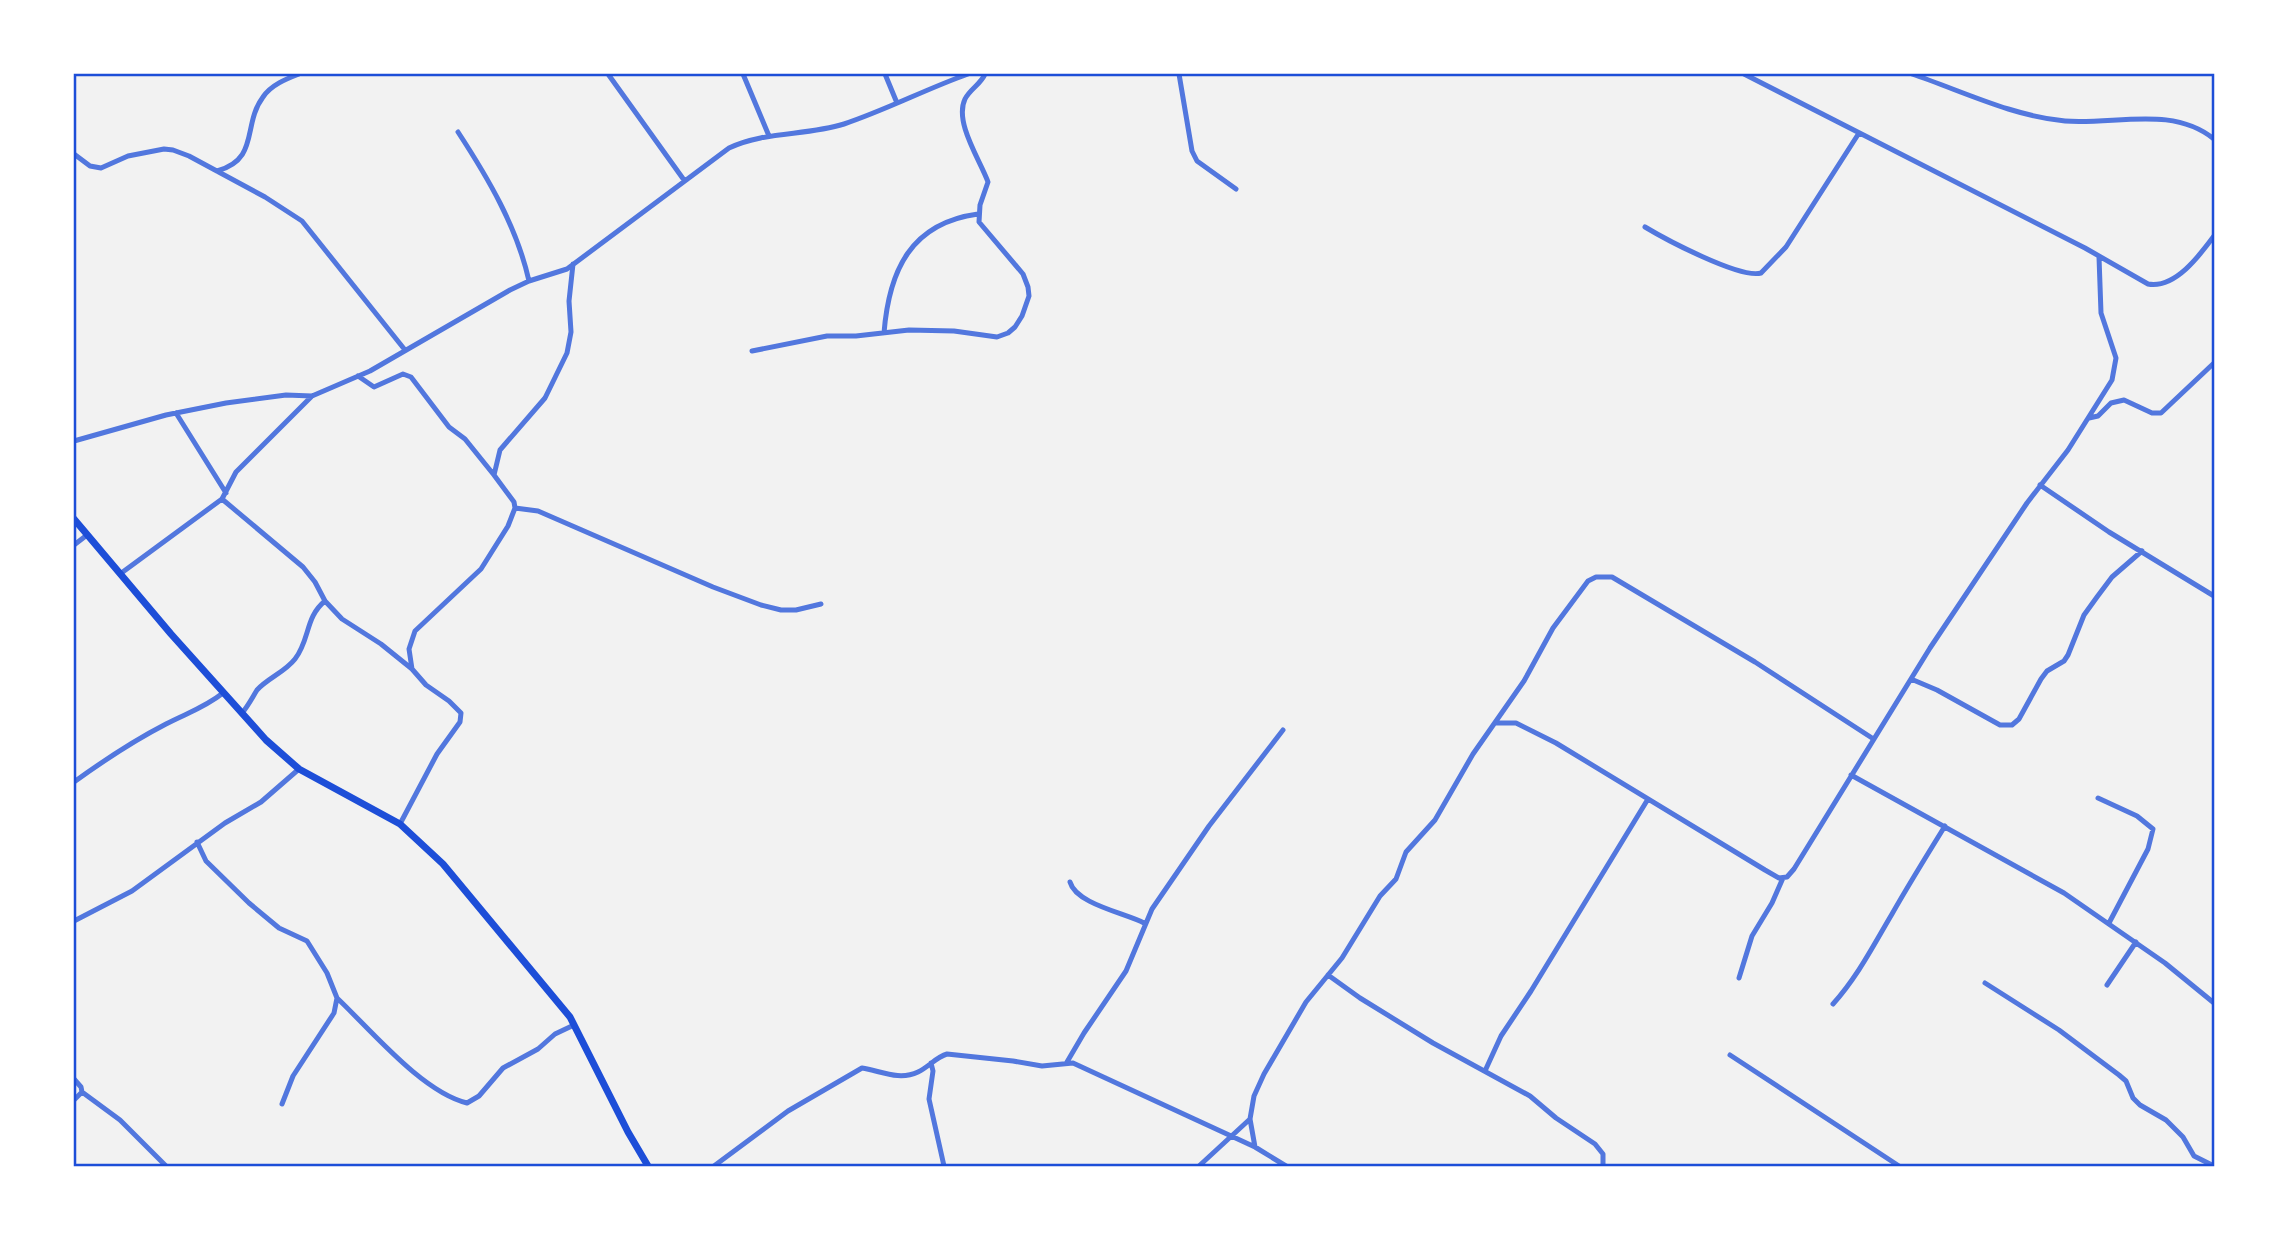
<svg xmlns="http://www.w3.org/2000/svg" width="2288" height="1240" font-family="'Playfair Display',serif">
	<style>
		.lines { fill: none; stroke-linecap: round; stroke-linejoin: round }
		.minor { stroke: #5277de; stroke-width: 5 }
		.secondary { stroke: #1d4ed8; stroke-width: 7 }
		.neatline { fill: none; stroke: #1d4ed8; stroke-width: 2.5 }
	</style>
	<rect width="100%" height="100%" fill="#f2f2f2"/>
	<g class="lines">
		<path class="minor" d="M608,74L684,180
			M743,74L769,136
			M885,74L897,103
			M1179,74L1192,151L1197,161L1236,189
			M1744,74L2085,248L2148,284C2175,289 2200,255 2214,236
			M1912,74C1962,91 2012,116 2065,121C2115,125 2172,105 2214,139
			M458,132C488,178 517,227 529,281
			M74,154L90,166L101,168L128,156L164,149L173,150L189,156L265,197L302,221L405,350
			M217,171C260,159 242,125 263,97C271,85 286,79 299,74
			M1645,227C1665,239 1740,279 1761,273L1786,247L1859,133
			M884,333C889,270 911,223 978,214
			M752,351L827,336H856L909,330L954,331L997,337L1008,333L1015,327L1022,316L1029,296L1028,287L1023,274L979,222L980,205L988,182C980,160 954,122 965,99C970,89 981,84 985,74
			M358,376L374,387L403,374L411,377L449,427L465,439L494,475L514,502L515,508L508,526L481,569L415,631L409,649L412,669
			M176,413L226,493
			M2089,418L2098,416L2111,403L2124,400L2152,413H2161L2214,363
			M74,441L166,415L226,403L286,395L312,396L370,371L510,290L529,281L567,269L729,148C765,131 806,136 844,124C886,110 926,89 968,74
			M494,475L500,450L545,398L567,353L571,332L569,301L573,264
			M2040,485L2109,532L2214,596
			M222,499L303,567L315,582L325,601L342,619L381,644L412,669L426,685L449,701L461,713L460,722L437,754L400,824
			M515,508L538,511L713,587L761,605L781,610H796L821,604
			M74,545L87,535
			M120,574L222,499L236,472L312,396
			M1911,679L1937,690L2000,725H2012L2019,719L2041,679L2047,671L2064,661L2068,655L2084,615L2097,597L2112,577L2142,551
			M242,713C248,706 252,698 257,690C268,678 285,672 295,659C310,640 305,617 325,601
			M1496,723H1516L1556,743L1765,870L1779,878L1787,877L1794,869L1930,648L2027,503L2068,450L2112,380L2116,358L2101,313L2099,257
			M1851,775L2064,893L2165,963L2214,1003
			M74,782C103,761 133,741 166,724C187,713 204,708 223,693
			M2098,798L2137,816L2153,829L2148,849L2109,923
			M197,842L206,861L249,903L279,928L307,941L327,973L337,998L334,1013L293,1076L282,1104
			M1070,882C1076,904 1125,913 1144,923
			M74,921L132,891L225,823L261,802L299,769
			M1328,975L1360,998L1433,1043L1530,1096L1556,1118L1595,1144L1603,1154V1166
			M1739,978L1752,936L1772,903L1783,878
			M1985,983L2059,1030L2119,1075L2126,1081L2133,1098L2140,1105L2166,1120L2183,1137L2194,1156L2214,1166
			M2107,985L2136,942
			M337,998C371,1030 422,1092 467,1103L479,1096L503,1068L538,1049L555,1034L574,1025
			M1833,1004C1858,976 1873,946 1892,914C1909,884 1927,855 1945,826
			M1730,1055L1899,1166
			M1067,1062L1084,1033L1126,971L1152,909L1209,826L1283,730
			M931,1063L933,1071L929,1099L944,1166
			M1485,1071L1501,1036L1531,991L1648,799
			M74,1079L81,1087L82,1092L74,1100
			M82,1092L120,1120L166,1166
			M1255,1147L1250,1119L1254,1096L1264,1074L1306,1002L1342,958L1380,896L1396,879L1406,852L1435,820L1473,754L1524,681L1553,628L1588,581L1596,577H1612L1755,662L1872,738
			M714,1166L788,1111L862,1068C881,1071 899,1081 918,1072C929,1067 936,1057 947,1054L1013,1061L1042,1066L1073,1063L1255,1147L1286,1166
			M1199,1166L1250,1119"/>
		<path class="secondary" d="M74,519L171,634L266,740L299,769L400,824L443,864L570,1017L628,1132L648,1166"/>
	</g>
	<rect width="2288" height="1240" fill="none" stroke="#ffffff" stroke-width="150"/>
	<rect x="75" y="75" width="2138" height="1090" class="neatline"/>
</svg>
